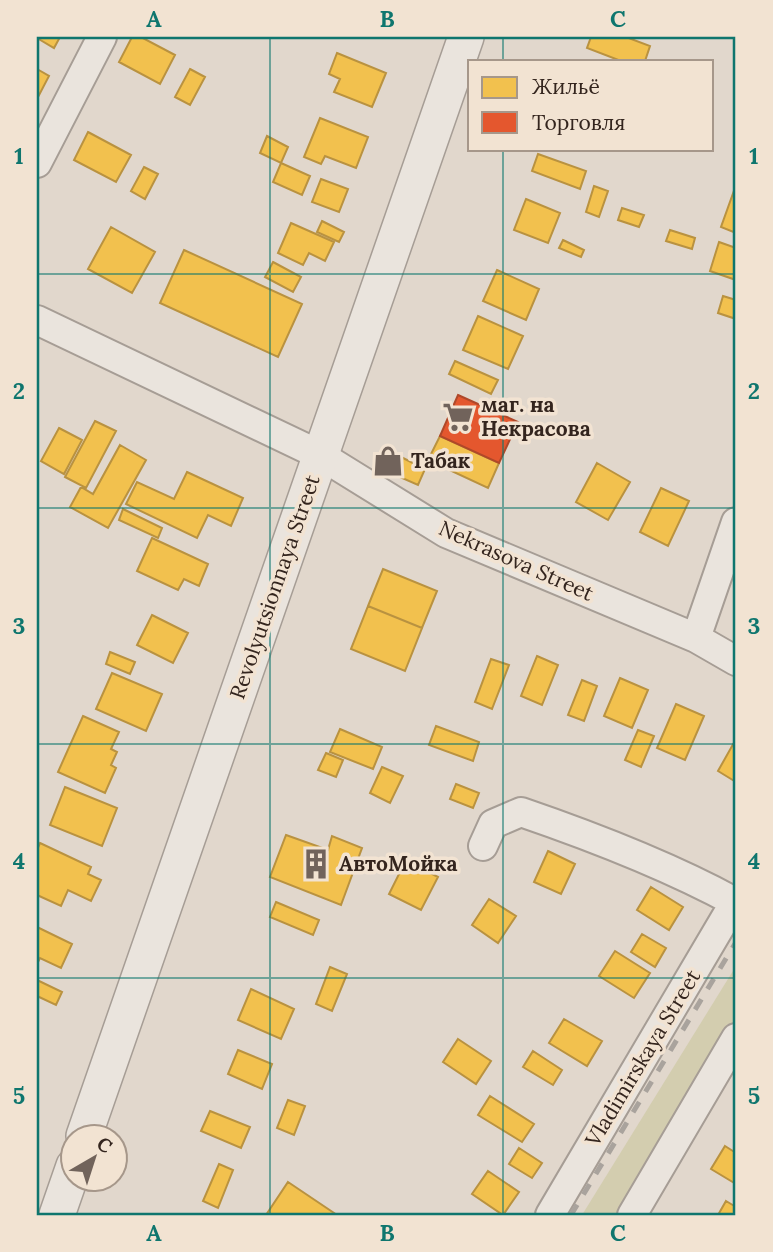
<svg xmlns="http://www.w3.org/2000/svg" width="773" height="1252" font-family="Lora,serif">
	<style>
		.green { fill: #d3cdaf }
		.homes { fill: #f2c14e; stroke: #b99240; stroke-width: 2 }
		.shops { fill: #e4572e; stroke: #af4829; stroke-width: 2 }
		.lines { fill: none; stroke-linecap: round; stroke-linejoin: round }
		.minor-casing { stroke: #a69d95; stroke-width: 32 }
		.tertiary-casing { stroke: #a69d95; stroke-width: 38 }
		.minor { stroke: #eae4dd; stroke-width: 28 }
		.tertiary { stroke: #eae4dd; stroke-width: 35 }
		.rail { stroke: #a9a39d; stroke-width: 5; stroke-dasharray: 12 12; stroke-linecap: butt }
		.grid { fill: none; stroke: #0f766e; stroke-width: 2; stroke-opacity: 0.55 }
		.labels { text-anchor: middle; stroke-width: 7; stroke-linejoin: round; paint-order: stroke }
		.poi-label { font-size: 21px; font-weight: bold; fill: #34251e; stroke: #f2e3d2; text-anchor: start }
		.street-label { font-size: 21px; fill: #34251e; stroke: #f2e3d2 }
		.neatline { fill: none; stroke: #0f766e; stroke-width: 2.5 }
		.grid-label { font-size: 23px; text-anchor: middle; font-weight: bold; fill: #0f766e }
	</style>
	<rect width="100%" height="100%" fill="#e1d7cc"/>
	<path class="green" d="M736,966V1027L623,1215H582Z"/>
	<path class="homes" d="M37,37H60L54,48L37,38Z
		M132,37H141L175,55L160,84L119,62Z
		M591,37H626L650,46L645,61H621L587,48Z
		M337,53L386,73L372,107L334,92L340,79L329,74Z
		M37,69L49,76L37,99Z
		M190,69L205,77L190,105L175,97Z
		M320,118L368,137L356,168L325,156L321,164L304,157Z
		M88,132L131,155L116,182L74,160Z
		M267,136L288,147L281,163L260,153Z
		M538,154L586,171L580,189L532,171Z
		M281,163L310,176L302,195L273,182Z
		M144,167L158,174L145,199L131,191Z
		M321,179L348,189L339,212L312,202Z
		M736,185V233L721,227Z
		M594,186L608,191L599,217L586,212Z
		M526,199L560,213L548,243L514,230Z
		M622,208L644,215L639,227L618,220Z
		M322,221L344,232L339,242L317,232Z
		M291,223L334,242L325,261L309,253L303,265L278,253Z
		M111,227L155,252L132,293L88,269Z
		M670,230L695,238L692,249L666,241Z
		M563,240L584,250L581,257L559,248Z
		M719,242L736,248V280L710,271Z
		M184,250L302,304L278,357L160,303Z
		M273,262L301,277L293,292L265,277Z
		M497,270L539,289L526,320L483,301Z
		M723,296L736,300V319L718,313Z
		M478,316L523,336L508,369L463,350Z
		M455,361L498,380L491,394L449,374Z
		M95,421L116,431L86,488L65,477Z
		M59,428L82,440L64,474L41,461Z
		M440,436L499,463L488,488L428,460Z
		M120,445L146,460L108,528L70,507L81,487L93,494Z
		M401,457L425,469L418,485L393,474Z
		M597,463L630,482L608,520L576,502Z
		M187,472L243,498L231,526L208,515L197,538L126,504L137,482L174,499Z
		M661,488L689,501L668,546L640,532Z
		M123,509L162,528L158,538L119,520Z
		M152,538L208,564L199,586L184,579L178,590L137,571Z
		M383,569L437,591L422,628L368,606Z
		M368,606L422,628L405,671L351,649Z
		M152,615L188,633L173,663L137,645Z
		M110,652L135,662L130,674L106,664Z
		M537,656L558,665L542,705L521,696Z
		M491,659L509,665L492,709L475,702Z
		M112,673L162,694L146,731L96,709Z
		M620,678L648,690L632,728L604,716Z
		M582,680L597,686L584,721L568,715Z
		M676,704L704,716L685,760L657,748Z
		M83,716L119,732L111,749L117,752L111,765L116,768L105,793L58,772Z
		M436,726L479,742L473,761L429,745Z
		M340,729L382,747L373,769L330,752Z
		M638,730L654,736L641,767L625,760Z
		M736,739V782L718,771Z
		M326,753L343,760L336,777L318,770Z
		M382,767L403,776L390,803L370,793Z
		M456,784L479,793L473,808L450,799Z
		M65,787L117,808L102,846L50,825Z
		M286,835L328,850L332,836L362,848L341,905L270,877Z
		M40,843L91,867L88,874L101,880L91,901L68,890L61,906L37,895V850Z
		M548,851L575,864L561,894L534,882Z
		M406,860L438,877L421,910L389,894Z
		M651,887L683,907L669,930L637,910Z
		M489,899L516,916L498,943L472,925Z
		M276,902L319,920L313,935L270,917Z
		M37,927L72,944L61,968L40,958L37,964Z
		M642,934L666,948L655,967L631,952Z
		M615,951L650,973L634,998L599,976Z
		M330,967L347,974L332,1011L316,1004Z
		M37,980L62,992L56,1005L37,996Z
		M251,989L294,1009L281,1039L238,1020Z
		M564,1019L602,1041L587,1066L549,1043Z
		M458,1039L491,1061L476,1084L443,1062Z
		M238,1050L272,1064L262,1089L228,1074Z
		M533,1051L562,1070L553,1085L523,1067Z
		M490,1096L534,1124L522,1142L478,1115Z
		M288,1100L305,1106L294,1135L277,1128Z
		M210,1111L250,1127L241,1148L201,1131Z
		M725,1146L736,1153V1184L711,1169Z
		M519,1148L542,1163L532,1178L509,1164Z
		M219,1164L233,1170L218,1208L203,1201Z
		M488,1171L519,1192L503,1215L472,1194Z
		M288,1182L337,1215H266Z
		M726,1201L736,1207V1215H718Z"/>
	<path class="shops" d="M458,395L518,422L499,463L440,436Z"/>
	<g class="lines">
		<g class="minor-casing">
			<path id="minor" d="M37,163L102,37
				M37,320L320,455L446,533L696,638L736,661
				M696,638L736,522
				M483,846L493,824L521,812C594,837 667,865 735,902
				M550,1215L736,900
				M632,1215L736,1038"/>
		</g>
		<g class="tertiary-casing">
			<path id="tertiary" d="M84,1136L466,37
				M57,1215L74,1166"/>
		</g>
		<use href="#minor" class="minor"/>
		<use href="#tertiary" class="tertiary"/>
		<path class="rail" d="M571,1215L736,942"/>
	</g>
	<path class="grid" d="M270,37V1215M503,37V61M503,149V1215M37,274H736M37,508H736M37,744H736M37,978H736"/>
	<defs>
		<g id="supermarket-bare" transform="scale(2.415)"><path d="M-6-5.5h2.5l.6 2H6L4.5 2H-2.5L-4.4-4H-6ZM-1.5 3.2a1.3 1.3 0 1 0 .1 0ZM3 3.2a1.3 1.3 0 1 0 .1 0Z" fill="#71635b" stroke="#f2e3d2" stroke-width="2.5" paint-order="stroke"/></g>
		<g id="shop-bare" transform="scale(2.415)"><path d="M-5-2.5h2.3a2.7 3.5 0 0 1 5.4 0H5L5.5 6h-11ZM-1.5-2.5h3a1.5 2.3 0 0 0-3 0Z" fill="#71635b" stroke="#f2e3d2" stroke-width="2.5" paint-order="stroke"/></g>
		<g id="building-bare" transform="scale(2.415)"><path d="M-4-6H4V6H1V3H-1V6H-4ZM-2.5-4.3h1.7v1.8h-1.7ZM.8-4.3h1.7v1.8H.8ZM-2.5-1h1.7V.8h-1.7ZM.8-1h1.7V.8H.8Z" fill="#71635b" stroke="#f2e3d2" stroke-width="2.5" paint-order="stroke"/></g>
	</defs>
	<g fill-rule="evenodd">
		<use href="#supermarket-bare" x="458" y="417"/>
		<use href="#shop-bare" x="388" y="461"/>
		<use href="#building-bare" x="316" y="864"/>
	</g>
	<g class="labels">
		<g class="poi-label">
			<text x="481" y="412">маг. на<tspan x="481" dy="24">Некрасова</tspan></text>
			<text x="411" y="468">Табак</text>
			<text x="339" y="871">АвтоМойка</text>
		</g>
		<g class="street-label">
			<text transform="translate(516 561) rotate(24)" y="7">Nekrasova Street</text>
			<text transform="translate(275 587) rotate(-71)" y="7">Revolyutsionnaya Street</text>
			<text transform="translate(643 1058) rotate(-59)" y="7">Vladimirskaya Street</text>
		</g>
	</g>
	<rect width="773" height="1252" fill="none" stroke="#f2e3d2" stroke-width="77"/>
	<rect x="468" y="60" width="245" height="91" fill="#f2e3d2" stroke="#a6978a" stroke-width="2"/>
	<rect x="482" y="77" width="35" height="21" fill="#f2c14e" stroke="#a6978a" stroke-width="2"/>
	<text x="532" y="94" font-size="21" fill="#34251e">Жильё</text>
	<rect x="482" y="112" width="35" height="21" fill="#e4572e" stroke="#a6978a" stroke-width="2"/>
	<text x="532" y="130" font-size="21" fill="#34251e">Торговля</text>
	<g transform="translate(94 1158) rotate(39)"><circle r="33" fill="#f2e3d2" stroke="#a6978a" stroke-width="2"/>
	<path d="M0-5L12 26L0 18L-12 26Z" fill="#71635b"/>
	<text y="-10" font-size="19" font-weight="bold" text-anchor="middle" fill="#34251e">С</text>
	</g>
	<rect x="38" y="38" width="696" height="1176" class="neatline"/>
	<g class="grid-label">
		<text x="154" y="27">A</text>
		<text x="387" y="27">B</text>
		<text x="618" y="27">C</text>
		<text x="19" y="164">1</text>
		<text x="754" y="164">1</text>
		<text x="19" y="399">2</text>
		<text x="754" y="399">2</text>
		<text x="19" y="634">3</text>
		<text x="754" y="634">3</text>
		<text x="19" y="869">4</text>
		<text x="754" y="869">4</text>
		<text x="19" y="1104">5</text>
		<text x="754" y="1104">5</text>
		<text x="154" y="1241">A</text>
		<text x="387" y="1241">B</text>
		<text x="618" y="1241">C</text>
	</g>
</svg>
